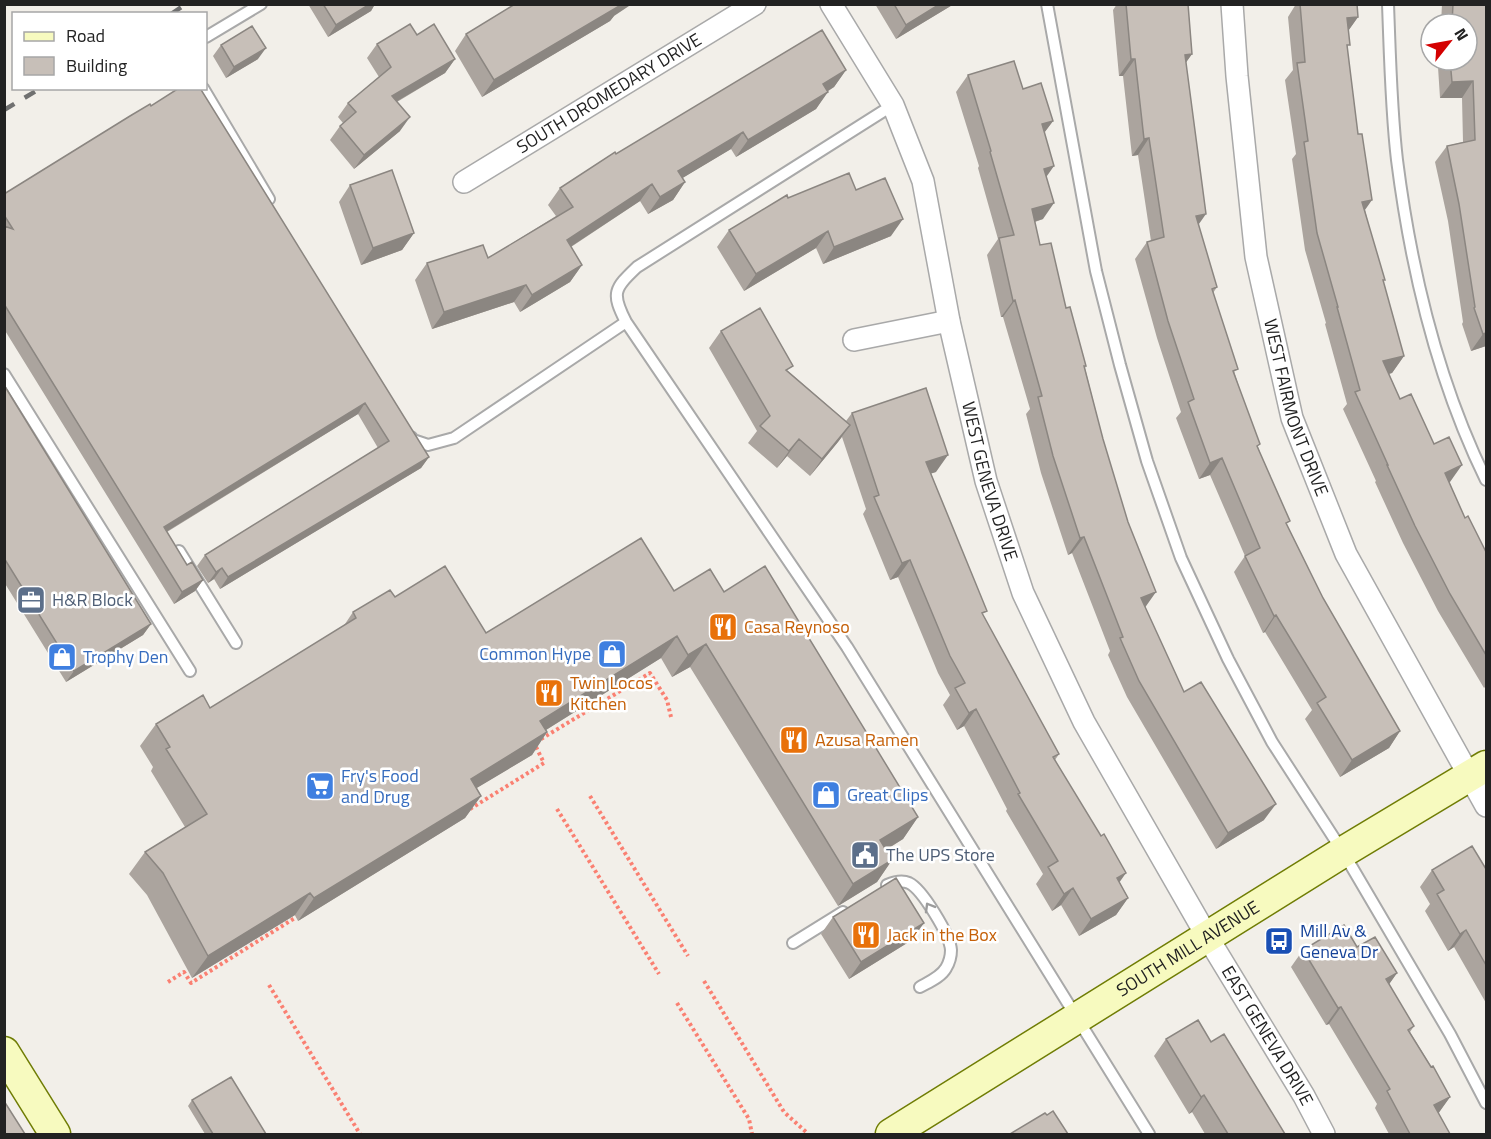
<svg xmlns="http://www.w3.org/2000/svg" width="1491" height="1139" font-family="'Titillium Web',sans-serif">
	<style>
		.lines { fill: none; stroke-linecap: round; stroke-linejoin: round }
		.lane-casing { stroke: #a9a9a9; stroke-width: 14 }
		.street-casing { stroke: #a9a9a9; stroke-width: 24 }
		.secondary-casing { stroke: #707d05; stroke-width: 33 }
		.path { stroke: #fa8072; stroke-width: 4; stroke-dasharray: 3 3; stroke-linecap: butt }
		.lane { stroke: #fff; stroke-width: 10 }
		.street { stroke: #fff; stroke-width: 21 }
		.secondary { stroke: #f7fabf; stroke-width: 30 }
		.rail { stroke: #707070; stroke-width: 4.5; stroke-dasharray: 12 12; stroke-linecap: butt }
		.wall { fill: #aba49e }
		.shaded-wall { fill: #8b8681 }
		.building { fill: #c7bfb8; stroke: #8b8681; stroke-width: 1.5 }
		.oneway { stroke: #9c9c9c }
		.labels { text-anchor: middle; stroke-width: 5; stroke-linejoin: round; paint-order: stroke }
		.street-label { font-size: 18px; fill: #222; stroke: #fff }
		.service-label { font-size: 18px; fill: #4e5e75; stroke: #fff; text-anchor: start }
		.food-label { font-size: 18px; fill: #c56008; stroke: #fff; text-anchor: start }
		.shop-label { font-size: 18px; fill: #366cbe; stroke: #fff; text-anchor: start }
		.transit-label { font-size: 18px; fill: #164399; stroke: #fff; text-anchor: start }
	</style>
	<rect width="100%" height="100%" fill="#f2efe9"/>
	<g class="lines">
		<g class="lane-casing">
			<path id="lane" d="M1047,4L1096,271L1120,365L1147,461L1181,558L1228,659L1272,742L1343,852L1450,1034L1486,1103
				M1388,4C1390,56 1391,109 1397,160C1411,270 1437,380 1486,480
				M206,37L261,4
				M203,88L269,199
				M893,105L637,267C614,289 611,293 626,322L847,647L1149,1134
				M4,374L190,671
				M411,437L413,440L428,445L454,438L626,322
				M179,551L236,643
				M887,885C894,882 902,880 909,883C922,889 950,935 951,950C951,956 949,963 946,968C941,977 929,982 920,987
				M793,943L843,912"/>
		</g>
		<g class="street-casing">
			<g id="street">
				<path id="s1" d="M831,4L893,105L923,181L949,321L986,481L1023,593L1084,722L1208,938L1304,1096L1324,1134"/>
				<path id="s2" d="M1232,4L1237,76L1256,257L1292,418L1346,554L1486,806"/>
				<path id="s3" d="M464,182L755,4"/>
				<path d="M854,340L949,321"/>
			</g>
		</g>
		<g class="secondary-casing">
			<g id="secondary">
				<path d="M4,1052L55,1134"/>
				<path id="s4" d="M891,1134L1343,852L1486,766"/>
			</g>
		</g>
		<path class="path" d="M541,739L650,673L667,700L671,717
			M590,796L688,956
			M470,809L544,763L535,745
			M557,809L659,974
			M704,981L784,1112L806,1132
			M168,982L184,972L191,983L298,916
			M269,985L360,1134
			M677,1003L749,1119L752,1134"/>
		<use href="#lane" class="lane"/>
		<use href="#street" class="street"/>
		<use href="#secondary" class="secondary"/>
		<path class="rail" d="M171,14L186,4
			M4,110L41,88"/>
	</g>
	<path class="wall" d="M308,4H375L371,11L328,37Z
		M875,4H954L896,39Z
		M1117,4H1188L1192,54L1186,62L1198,225L1217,287L1213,293L1235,374L1258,447L1287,525L1323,598L1400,731L1389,748L1340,777L1305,719L1312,710L1265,632L1263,633L1234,572L1245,556L1210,475L1199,479L1176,418L1181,412L1157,338L1135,259L1147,242L1151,241L1138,155L1132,156L1123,76H1119L1113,10Z
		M1296,4H1357L1358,17L1348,31L1347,48L1365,210L1383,282L1404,356L1392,373L1389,374L1400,399L1450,482H1449L1465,518L1486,552V686L1484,688L1438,611L1403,543L1375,482L1376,481L1343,409L1347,404L1325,324L1326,323L1305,250L1292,159L1296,154L1285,80L1293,70L1288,17Z
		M1442,4H1486V346L1471,351L1462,324L1463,322L1448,221L1435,162L1447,146L1463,142L1462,98H1440L1438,67L1440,64V60H1467V24H1441Z
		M614,16L610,21L482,97L455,51L466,34Z
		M417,35L455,59L445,73L397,102L400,131L354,169L330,140L340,126L343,123L338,117L348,103L379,77L367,58L377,44Z
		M221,45L258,59L226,78L213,56Z
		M846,70L834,87L827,92L816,109L736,157L731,149L682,178L685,182L673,200L648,214L640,201L571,247L582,265L570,282L520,312L514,302L432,329L415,280L427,263L488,258L556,216L548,205L560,188L616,154Z
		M968,75L1023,89L1053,121L1044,133L1047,176L1043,219L1035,222L1040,245L1066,308L1086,366L1085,368L1145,607L1184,692L1264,820L1216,849L1127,697L1108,655L1110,651L1072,553L1068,555L1041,473L1026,414L1030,409L1003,317H1001L987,255L998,239L978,168L979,166L956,92Z
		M130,116L429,457L421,468L220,589L214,579L208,583L197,566L205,555L378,448L358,414L167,532L187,565L203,580L195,591L174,604L4,329V194Z
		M350,185L414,233L402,250L361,265L339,202Z
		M856,190L891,236L823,264L816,248L744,291L717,247L729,230L788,198Z
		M721,331L789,372L846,421L852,413L936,472L931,473L983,616L1059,754L1055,760L1128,898L1116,915L1079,936L1061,905L1052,911L1036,884L1043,874L1006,811L1007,809L964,726L957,730L943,705L950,695L938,673L898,577L890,580L863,514L866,509L842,437L810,476L787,456L777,468L748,443L757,431L709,348Z
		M4,385L151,624L143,635L66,682L4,582Z
		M674,591L724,592L918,817L903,839L886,850L892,860L877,882L838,906L690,667L672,677L661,658L546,730L547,732L532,755L476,788L481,796L465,818L298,921L295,915L192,978L147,895L129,874L145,852L185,827L151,771L153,767L140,746L156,724L210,708L343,627L353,612L395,597L486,633Z
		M1486,869V1003L1454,947L1448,951L1425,911L1430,904L1420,887L1432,870Z
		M833,917L912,940L849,979L821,934Z
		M1357,947L1397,973L1389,984L1414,1026L1410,1032L1450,1097L1438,1113L1450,1134H1389L1375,1108L1377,1104L1329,1024L1326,1025L1291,967L1303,950Z
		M1166,1039L1211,1042L1285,1134H1205L1192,1112L1189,1114L1154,1056Z
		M192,1100L266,1134H205L188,1106Z"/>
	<path class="shaded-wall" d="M370,4H375L371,11L328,37L336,25Z
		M618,4H632L614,16L610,21L482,97L494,80Z
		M940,4H954L896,39L906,25Z
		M1358,17L1346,34L1347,18Z
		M266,48L258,59L226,78L234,67Z
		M1192,54L1180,71L1185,55Z
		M455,59L445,73L382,110L392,96Z
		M1131,59H1135L1123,76H1119Z
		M846,70L834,87L811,101L823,84Z
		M1473,81L1462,98H1440L1452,82Z
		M828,92L816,109L736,157L748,140Z
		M410,117L400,131L354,169L364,155Z
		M1053,121L1041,137L1042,124Z
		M743,132L731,149L666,188L678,171Z
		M1149,138L1138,155L1132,156L1144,139Z
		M1054,166L1042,183L1044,169Z
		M685,182L673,200L648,214L660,197Z
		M652,184L640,201L555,257L567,240Z
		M1372,200L1360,217L1362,202Z
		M1054,203L1043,219L1020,226L1032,209Z
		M1206,214L1194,231L1196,216Z
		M903,219L891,236L823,264L834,247Z
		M828,231L816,248L744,291L756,274Z
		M414,233L402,250L361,265L373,248Z
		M582,265L570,282L520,312L532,295Z
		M526,285L514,302L432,329L444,312Z
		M1015,300L1003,317H1001L1013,301Z
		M1486,333V346L1471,351L1483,334Z
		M1404,356L1392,373L1371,378L1383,361Z
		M365,403L358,414L156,538L164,527Z
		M850,425L838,442L810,476L822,459Z
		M799,439L787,456L777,468L789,451Z
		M948,455L936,472L914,479L926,462Z
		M429,457L421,468L220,589L228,577Z
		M1222,458L1210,475L1199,479L1210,463Z
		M1462,465L1450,482L1433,490L1445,473Z
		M1084,537L1072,553L1068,555L1080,538Z
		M910,560L898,577L890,580L902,563Z
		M222,568L214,579L208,583L216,572Z
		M203,580L195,591L174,604L182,592Z
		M1156,592L1144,609L1141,598Z
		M1276,615L1265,632L1263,633L1274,616Z
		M151,624L143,635L66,682L74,671Z
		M677,636L661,658L525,743L540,721Z
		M706,644L690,667L672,677L688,655Z
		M976,709L964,726L957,730L969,713Z
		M1400,731L1389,748L1340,777L1352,760Z
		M547,732L532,755L455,801L471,779Z
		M481,796L465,818L298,921L314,898Z
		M1276,804L1264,820L1216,849L1228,833Z
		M918,817L903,839L864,863L880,840Z
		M892,860L877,882L838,906L853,884Z
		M1126,873L1114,890L1117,878Z
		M1073,888L1061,905L1052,911L1064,894Z
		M310,893L295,915L192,978L208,956Z
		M1128,898L1116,915L1079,936L1091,919Z
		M924,923L912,940L849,979L861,962Z
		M1466,930L1454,947L1448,951L1460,934Z
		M1397,973L1385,990L1386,979Z
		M1341,1007L1329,1024L1326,1025L1338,1008Z
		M1204,1095L1192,1112L1189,1114L1201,1097Z
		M1450,1097L1438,1114L1434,1105Z"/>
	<path class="building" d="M323,4H370L336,25Z
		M515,4H621V5L494,80L466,34Z
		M894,4H940L906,25Z
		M1126,4H1188L1192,54L1185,55L1206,214L1196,216L1217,287L1212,289L1238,369L1233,371L1260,444L1257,446L1290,521L1286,523L1323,598L1400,731L1352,760L1317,703L1326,697L1276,615L1274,616L1245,556L1260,548L1222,458L1210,463L1188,402L1194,399L1168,321L1147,242L1164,237L1149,138L1144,139L1135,59H1131Z
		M1300,4H1357L1358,17L1347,18L1350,45H1347L1358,134H1362L1372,200L1362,202L1385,280H1383L1404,356L1383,361L1400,399L1411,394L1434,444L1449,437L1462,465L1445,473L1465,518L1468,516L1486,552V655L1450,594L1415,526L1387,465H1388L1355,392L1360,390L1337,307H1338L1317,233L1304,142L1308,141L1297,63L1305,62Z
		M1453,4H1486V333L1483,334L1474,308L1475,307L1459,204L1447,146L1475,140L1473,81L1452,82L1450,60H1467V24H1452Z
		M410,24L417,35L434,24L455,59L392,96L410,117L364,155L340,126L356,112L348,103L391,67L377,44Z
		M252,26L266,48L234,67L221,45Z
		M822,30L846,70L823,84L828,92L748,140L743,132L678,171L685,182L660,197L652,184L567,240L582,265L532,295L526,285L444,312L427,263L483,245L488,258L573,207L560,188L615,152L616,154Z
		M1014,61L1023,89L1041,83L1053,121L1042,124L1054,166L1044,169L1054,203L1032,209L1040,245L1051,243L1066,308L1070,307L1086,366H1084L1103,439L1128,522L1156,592L1141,598L1184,692L1201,682L1276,804L1228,833L1139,681L1120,638L1123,637L1084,537L1080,538L1053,456L1038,397L1042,396L1015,300L1013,301L999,238L1014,235L990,152L991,151L968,75Z
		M179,88H200L429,457L228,577L222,568L216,572L205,555L389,441L365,403L164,527L187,565L192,562L203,580L182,592L4,304V226L13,229L4,215V194L130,116L150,104L151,106Z
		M392,170L414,233L373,248L350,185Z
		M849,173L856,190L885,178L903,219L834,247L828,231L756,274L729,230L787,195L788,198Z
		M760,308L793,366L786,370L850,425L822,459L799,439L789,451L760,426L770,416L721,331Z
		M4,385L151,624L74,671L4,558Z
		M926,388L948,455L926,462L987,611L982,613L1059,754L1053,757L1101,836L1104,834L1126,873L1117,878L1128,898L1091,919L1073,888L1064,894L1048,867L1058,861L1018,794L1020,793L976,709L969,713L955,688L965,683L950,656L910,560L902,563L874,497L879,495L852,413Z
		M641,538L674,591L710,569L724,592L765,566L918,817L880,840L892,860L853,884L706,644L688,655L677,636L540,721L547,732L471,779L481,796L314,898L310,893L208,956L163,873L145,852L207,814L166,749L170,747L156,724L203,695L210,708L356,618L353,612L390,590L395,597L445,566L486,633Z
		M1472,846L1486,869V965L1466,930L1460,934L1437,894L1444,890L1432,870Z
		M896,878L924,923L861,962L833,917Z
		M1344,925L1357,947L1375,937L1397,973L1386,979L1414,1026L1408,1030L1431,1067L1433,1066L1450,1097L1434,1105L1450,1134H1410L1387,1091L1390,1089L1341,1007L1338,1008L1303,950Z
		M1198,1020L1211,1042L1224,1034L1285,1134H1228L1204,1095L1201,1097L1166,1039Z
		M231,1077L266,1134H213L192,1100Z
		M4,1101L25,1134H4Z
		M1053,1111L1068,1134H1010L1045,1113L1047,1115Z"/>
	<defs><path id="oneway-chevron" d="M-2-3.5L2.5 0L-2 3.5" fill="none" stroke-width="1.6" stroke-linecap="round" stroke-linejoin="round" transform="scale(1.5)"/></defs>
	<use class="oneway" href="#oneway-chevron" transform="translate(929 907) rotate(-120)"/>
	<defs>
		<g id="office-square" transform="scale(1.5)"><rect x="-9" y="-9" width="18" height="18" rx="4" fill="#5c6f8a" stroke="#fff"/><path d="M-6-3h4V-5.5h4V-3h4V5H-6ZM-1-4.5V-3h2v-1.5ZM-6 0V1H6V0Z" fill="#fff"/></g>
		<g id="restaurant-square" transform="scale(1.5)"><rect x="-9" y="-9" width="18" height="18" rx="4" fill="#e8710a" stroke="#fff"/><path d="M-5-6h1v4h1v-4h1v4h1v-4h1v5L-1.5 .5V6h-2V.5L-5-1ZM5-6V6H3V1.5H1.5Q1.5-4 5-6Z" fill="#fff"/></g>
		<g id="shop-square" transform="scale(1.5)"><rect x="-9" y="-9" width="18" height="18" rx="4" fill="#3f7fe0" stroke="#fff"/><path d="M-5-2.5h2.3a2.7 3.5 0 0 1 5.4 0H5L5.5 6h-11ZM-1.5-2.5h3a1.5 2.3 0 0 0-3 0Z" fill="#fff"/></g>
		<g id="supermarket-square" transform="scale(1.5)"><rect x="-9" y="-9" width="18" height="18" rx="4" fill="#3f7fe0" stroke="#fff"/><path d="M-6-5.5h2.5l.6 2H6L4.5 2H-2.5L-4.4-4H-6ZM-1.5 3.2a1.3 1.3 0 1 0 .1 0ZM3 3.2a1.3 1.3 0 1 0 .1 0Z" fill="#fff"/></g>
		<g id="civic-square" transform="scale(1.5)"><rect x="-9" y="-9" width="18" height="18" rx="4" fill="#5c6f8a" stroke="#fff"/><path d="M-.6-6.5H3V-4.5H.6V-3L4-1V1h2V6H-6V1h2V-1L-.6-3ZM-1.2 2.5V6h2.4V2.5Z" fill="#fff"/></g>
		<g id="bus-square" transform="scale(1.5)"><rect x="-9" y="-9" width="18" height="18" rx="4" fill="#1a4fb4" stroke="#fff"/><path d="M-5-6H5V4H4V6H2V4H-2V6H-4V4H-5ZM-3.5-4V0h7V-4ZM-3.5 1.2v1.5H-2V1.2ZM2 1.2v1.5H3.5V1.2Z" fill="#fff"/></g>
	</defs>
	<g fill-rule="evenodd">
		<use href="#office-square" x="31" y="600"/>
		<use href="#restaurant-square" x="723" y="627"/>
		<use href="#shop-square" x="612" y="654"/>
		<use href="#shop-square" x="62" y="657"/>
		<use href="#restaurant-square" x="549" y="693"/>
		<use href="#restaurant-square" x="794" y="740"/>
		<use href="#supermarket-square" x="320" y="786"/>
		<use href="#shop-square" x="826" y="795"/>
		<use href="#civic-square" x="865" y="855"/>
		<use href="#restaurant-square" x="866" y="935"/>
		<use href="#bus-square" x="1279" y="941"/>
	</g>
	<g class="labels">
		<g class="street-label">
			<text dy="6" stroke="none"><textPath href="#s3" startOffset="170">SOUTH DROMEDARY DRIVE</textPath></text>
			<text dy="6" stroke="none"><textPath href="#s2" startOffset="410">WEST FAIRMONT DRIVE</textPath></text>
			<text dy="6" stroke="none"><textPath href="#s1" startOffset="508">WEST GENEVA DRIVE</textPath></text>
			<text dy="6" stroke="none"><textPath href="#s4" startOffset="350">SOUTH MILL AVENUE</textPath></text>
			<text dy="6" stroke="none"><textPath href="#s1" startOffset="1131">EAST GENEVA DRIVE</textPath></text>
		</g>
		<g class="service-label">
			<text x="52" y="606">H&amp;R Block</text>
			<text x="886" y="861">The UPS Store</text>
		</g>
		<g class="food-label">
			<text x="744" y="633">Casa Reynoso</text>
			<text x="570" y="689">Twin Locos<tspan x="570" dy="21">Kitchen</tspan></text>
			<text x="815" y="746">Azusa Ramen</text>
			<text x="887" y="941">Jack in the Box</text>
		</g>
		<g class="shop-label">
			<text x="591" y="660" text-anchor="end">Common Hype</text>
			<text x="83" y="663">Trophy Den</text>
			<text x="341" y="782">Fry's Food<tspan x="341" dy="21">and Drug</tspan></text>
			<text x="847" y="801">Great Clips</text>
		</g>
		<g class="transit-label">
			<text x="1300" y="937">Mill Av &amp;<tspan x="1300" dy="21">Geneva Dr</tspan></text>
		</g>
	</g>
	<rect width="1491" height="1139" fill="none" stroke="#222222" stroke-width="12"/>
	<rect x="12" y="12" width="195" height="78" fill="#ffffff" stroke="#a7a7a7" stroke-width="1.5"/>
	<rect x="24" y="32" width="30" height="9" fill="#f7fabf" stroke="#a7a7a7" stroke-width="1.5"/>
	<text x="66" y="42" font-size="18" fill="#222222">Road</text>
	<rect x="24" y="57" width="30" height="18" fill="#c7bfb8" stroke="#a7a7a7" stroke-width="1.5"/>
	<text x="66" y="72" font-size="18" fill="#222222">Building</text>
	<g transform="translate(1449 42) rotate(59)"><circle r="28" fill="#ffffff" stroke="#a7a7a7" stroke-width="1.5"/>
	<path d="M0-4.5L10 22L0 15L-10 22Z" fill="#d40000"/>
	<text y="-9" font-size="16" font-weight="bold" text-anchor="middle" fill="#222222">N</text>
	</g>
</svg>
